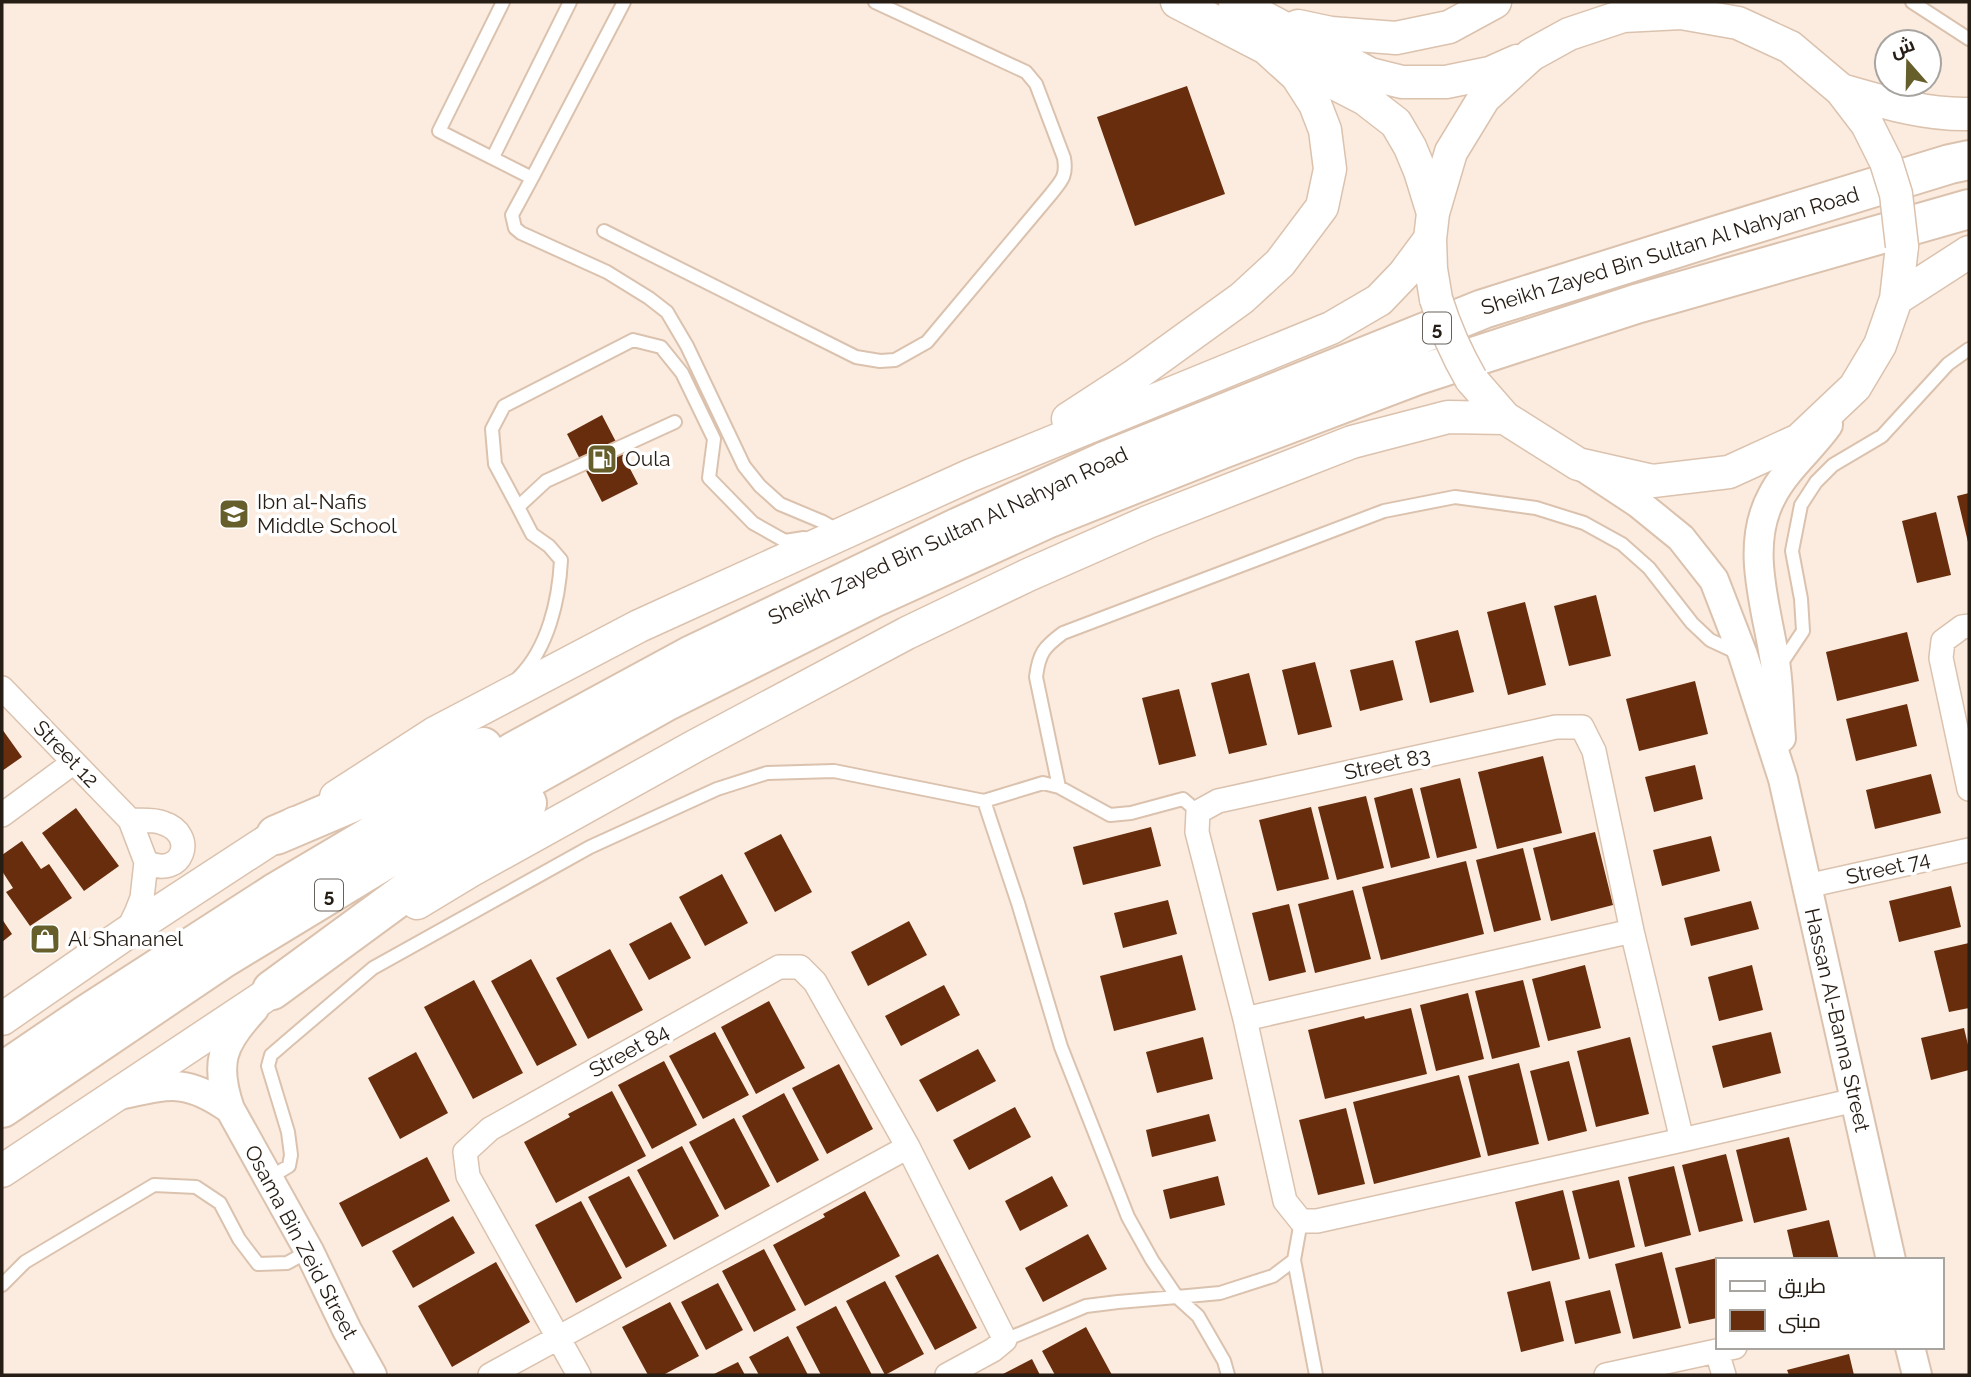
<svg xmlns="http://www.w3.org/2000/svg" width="1971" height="1377" font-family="Raleway,Cairo,sans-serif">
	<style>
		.building { fill: #682d0c }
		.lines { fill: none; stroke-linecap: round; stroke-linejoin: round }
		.service-casing { stroke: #dbc2ae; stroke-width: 16 }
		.minor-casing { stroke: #dbc2ae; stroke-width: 26 }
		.tertiary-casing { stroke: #dbc2ae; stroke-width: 32 }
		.secondary-casing { stroke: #dbc2ae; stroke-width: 35 }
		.motorway-casing { stroke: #dbc2ae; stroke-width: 42 }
		.service { stroke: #fff; stroke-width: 12 }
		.minor { stroke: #fff; stroke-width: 23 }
		.tertiary { stroke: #fff; stroke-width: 28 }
		.secondary { stroke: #fff; stroke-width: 32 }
		.motorway { stroke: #fff; stroke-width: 38 }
		.secondary-bridge-casing { stroke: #dbc2ae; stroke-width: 35; stroke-linecap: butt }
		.secondary-bridge { stroke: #fff; stroke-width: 32 }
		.labels { text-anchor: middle; stroke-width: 7; stroke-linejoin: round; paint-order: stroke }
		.shield { fill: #fff; stroke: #67615b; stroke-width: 2 }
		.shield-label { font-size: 19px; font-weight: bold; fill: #261d15 }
		.street-label { font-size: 21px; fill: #261d15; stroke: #fff }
		.poi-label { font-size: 21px; fill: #261d15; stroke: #fff; text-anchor: start }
	</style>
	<rect width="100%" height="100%" fill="#fbecdf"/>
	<path class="building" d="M1187,86L1225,194L1135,226L1097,117Z
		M602,415L638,484L602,502L567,434Z
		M1969,493V542H1968L1957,496Z
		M1936,512L1951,575L1917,583L1902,521Z
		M1596,595L1611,656L1569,666L1554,606Z
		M1525,602L1546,685L1508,695L1487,612Z
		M1458,630L1474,692L1430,703L1415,641Z
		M1907,632L1919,681L1837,701L1826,652Z
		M1393,660L1403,700L1360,711L1350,670Z
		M1315,662L1332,727L1298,735L1282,670Z
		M1249,673L1267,745L1229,754L1211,683Z
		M1695,681L1708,734L1639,751L1626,699Z
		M1179,689L1196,756L1159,765L1142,698Z
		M1907,704L1917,746L1856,761L1846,719Z
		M2,729L22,757L2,771Z
		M1543,756L1562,833L1497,849L1478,772Z
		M1695,765L1703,799L1654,812L1645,777Z
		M1931,774L1941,813L1875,829L1866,790Z
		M1460,778L1477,848L1437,858L1420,788Z
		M1412,788L1430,858L1391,868L1374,798Z
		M1366,796L1384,868L1337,880L1318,807Z
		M1311,807L1329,879L1277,891L1259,820Z
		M76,808L119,866L84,891L42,833Z
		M1151,827L1161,866L1083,885L1073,847Z
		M1595,832L1613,905L1551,921L1533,848Z
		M781,834L812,892L775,912L744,853Z
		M1711,836L1720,871L1662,886L1653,850Z
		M22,841L41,869L49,864L72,898L30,926L6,892L13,888L2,871V855Z
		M1523,848L1541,920L1494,932L1476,860Z
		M1466,861L1484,934L1381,960L1362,887Z
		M722,874L748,923L705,946L679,897Z
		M1951,886L1961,927L1899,942L1889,901Z
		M1353,890L1371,959L1315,973L1298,904Z
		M1168,900L1177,934L1123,948L1114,913Z
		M1751,901L1759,929L1691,946L1684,918Z
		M1289,904L1306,972L1269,981L1252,913Z
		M2,919L12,934L2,942Z
		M909,921L927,955L868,986L851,952Z
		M671,922L691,958L649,980L629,944Z
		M1969,943V1008L1949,1012L1934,951Z
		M610,949L643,1010L588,1039L556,978Z
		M1182,955L1196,1010L1114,1031L1100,976Z
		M531,959L577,1045L537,1066L491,981Z
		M1585,965L1601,1028L1548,1041L1532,979Z
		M1752,965L1763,1010L1719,1021L1708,977Z
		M474,980L523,1073L473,1099L424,1007Z
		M1523,980L1540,1047L1492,1059L1475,991Z
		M944,985L960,1015L901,1046L885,1016Z
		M1468,993L1484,1059L1436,1071L1420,1005Z
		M769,1001L805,1068L756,1094L721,1027Z
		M1411,1008L1427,1074L1325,1099L1308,1030L1364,1016L1365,1019Z
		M1964,1028L1969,1049V1070L1931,1080L1921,1038Z
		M715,1032L749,1095L703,1119L669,1056Z
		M1771,1032L1781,1073L1723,1088L1712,1046Z
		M1203,1037L1213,1079L1157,1093L1146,1052Z
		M1630,1037L1649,1114L1596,1127L1577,1051Z
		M978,1049L996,1081L937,1112L919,1080Z
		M416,1052L448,1113L400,1139L368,1078Z
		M664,1061L697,1125L652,1149L618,1085Z
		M1569,1061L1587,1131L1548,1141L1530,1071Z
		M1519,1063L1539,1144L1488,1156L1468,1076Z
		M839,1064L873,1129L827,1154L792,1088Z
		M1459,1075L1481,1157L1374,1184L1353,1102Z
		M612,1091L646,1156L556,1203L524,1142L570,1117L568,1114Z
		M784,1093L819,1160L777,1183L742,1116Z
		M1015,1107L1031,1137L969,1170L953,1140Z
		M1346,1108L1365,1184L1318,1195L1299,1120Z
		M1209,1114L1216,1141L1152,1157L1146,1130Z
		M734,1118L770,1186L725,1210L689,1142Z
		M1789,1137L1807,1210L1754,1223L1736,1150Z
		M682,1146L719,1216L674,1240L637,1170Z
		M1726,1154L1743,1221L1699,1232L1682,1165Z
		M427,1157L450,1201L362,1247L339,1203Z
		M1674,1166L1691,1235L1645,1247L1628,1177Z
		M629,1176L667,1246L626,1268L588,1197Z
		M1052,1176L1068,1206L1020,1231L1005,1201Z
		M1218,1176L1225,1205L1170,1219L1163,1190Z
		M1619,1180L1635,1247L1589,1259L1572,1191Z
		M1563,1190L1580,1259L1532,1271L1515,1202Z
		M865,1191L900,1256L805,1306L773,1245L825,1217L823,1214Z
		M581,1201L622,1278L576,1303L535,1225Z
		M453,1216L475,1253L413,1288L392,1251Z
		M1829,1220L1839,1260H1794L1787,1230Z
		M1088,1234L1107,1269L1043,1302L1025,1268Z
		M764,1249L796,1310L754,1332L722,1271Z
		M1662,1252L1681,1328L1633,1339L1615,1264Z
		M938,1254L977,1328L935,1350L895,1276Z
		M1717,1258V1318L1689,1324L1675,1268Z
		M496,1262L530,1322L452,1367L418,1306Z
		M885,1281L924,1354L885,1375L846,1301Z
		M1550,1281L1564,1341L1521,1352L1507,1292Z
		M718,1283L743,1330L706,1350L681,1302Z
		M1610,1290L1621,1333L1575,1344L1565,1301Z
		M670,1302L699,1356L663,1375H648L622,1327Z
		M836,1306L872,1375H821L796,1327Z
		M1086,1327L1112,1375H1055L1042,1351Z
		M788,1336L808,1375H759L749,1357Z
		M1849,1354L1854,1375H1789L1787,1370Z
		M1032,1359L1040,1375H1001Z
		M738,1362L745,1375H712Z"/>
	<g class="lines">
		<g class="service-casing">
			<path id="service" d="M503,2L439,131L532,178L624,2
				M1912,2L1969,39
				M493,157L570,2
				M532,178L512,215L515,228L521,233L607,272L649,298L667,312L687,346L744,466L760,486L780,504L823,522L839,531
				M604,231L856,357L880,361L895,360L927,342L1051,194C1062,180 1067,176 1064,158L1036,84L1026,72L875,2
				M518,507L546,481L675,422
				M1779,667L1803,631L1801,599L1792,551L1801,505L1816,482L1833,465L1882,436L1948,364L1969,349
				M519,677C548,648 559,600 561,560L549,546L532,534L518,507L495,464L492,429L504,406L633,340L661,347L682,373L714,439L709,478L753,523L785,541L804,538
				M1059,787L1036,677C1039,653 1044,647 1063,633L1384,511L1455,497L1536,508L1584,523L1622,544L1649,568L1692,623L1710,640L1738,653
				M984,801L1018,903L1061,1047L1128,1217L1152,1260L1177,1297L1220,1293L1273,1276L1294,1260L1301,1221
				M269,1178L289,1166L291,1155L288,1132L268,1066L271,1055L286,1042L373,968L590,847L717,789L767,773L834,771L984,801L1043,783L1059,787L1110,815L1131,813L1183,799L1198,812
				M1294,1260L1316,1375
				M2,1285L25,1262L154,1185L196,1187L220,1203L239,1239L258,1264L287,1263L309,1251
				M1005,1340L1086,1306L1118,1302L1177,1297L1198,1316L1224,1361L1228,1375"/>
		</g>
		<g class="minor-casing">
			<path id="minor" d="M1969,626L1962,627L1943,641L1941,658L1969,789
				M2,688L130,820L146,862L142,898L137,911L126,934
				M2,815L74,762
				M130,820C141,821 153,819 163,823C198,834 183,880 146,862
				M1807,886L1969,850
				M1245,1019L1632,931
				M1682,1140L1632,931L1594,751L1582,727H1556L1218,801L1198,812L1197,832L1245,1019L1285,1201L1301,1221H1317L1682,1140L1855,1100
				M1717,1352L1724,1375
				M490,1375L908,1147
				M579,1375L468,1176L465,1152L490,1129L779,967H800L815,982L908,1147L1005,1340L993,1350L947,1375
				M1606,1375L1735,1347"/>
		</g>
		<g class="tertiary-casing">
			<path id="tertiary" d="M1585,468L1638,503L1681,538L1714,580L1743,655L1783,779L1891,1260
				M1781,738C1779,715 1779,692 1776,669C1769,613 1743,549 1772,496C1785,470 1811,449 1828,425
				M254,1009C222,1043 214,1063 230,1109L309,1251L347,1330L372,1375
				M120,1095C170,1084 186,1078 230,1109
				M1910,1347L1917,1375"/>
		</g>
		<g class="secondary-casing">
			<path id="secondary" d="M1177,2L1365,99L1396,123L1410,147L1420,171L1433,213
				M1235,2L1370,74L1402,82H1446L1490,73L1517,61
				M1298,26L1331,33L1396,38L1449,27L1495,2
				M1841,90C1883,102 1925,115 1969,114
				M1436,299L1431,269L1430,239L1433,213L1451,152L1484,98L1531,55L1569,34L1623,16L1681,13L1738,23L1790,47L1841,90L1867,124L1886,162
				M1896,299L1969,252
				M1471,379L1505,418L1578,464L1653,481L1729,472L1799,440L1855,387L1880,345L1896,299L1902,246
				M1068,419L1134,376L1242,298L1280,263L1322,207L1330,169L1325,130L1315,104L1297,76L1265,47
				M336,797L435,733L639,626L969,476L1331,328L1379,300L1404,274L1430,239
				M417,903L470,871L695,746L907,633L1028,575L1148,522L1352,442L1448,417L1505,418
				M2,1019L125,934L295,823
				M2,1171L292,978"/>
		</g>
		<g class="motorway-casing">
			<path id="motorway" d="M276,835L483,747
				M272,990L527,803
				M2,1072L86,1015L278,891L513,752L690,656L959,527L1103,462L1483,309L1718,235L1950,164L1969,160
				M2,1108L222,959L418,840L667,701L871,599L1049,518L1222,449L1415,376L1636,304L1969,209"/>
		</g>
		<use href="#service" class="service"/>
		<use href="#minor" class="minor"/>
		<use href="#tertiary" class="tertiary"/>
		<use href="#secondary" class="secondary"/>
		<use href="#motorway" class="motorway"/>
		<g class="secondary-bridge-casing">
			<path id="secondary-bridge" d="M1886,162L1896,194L1902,246
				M1436,299C1445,328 1456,353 1471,379"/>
		</g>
		<use href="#secondary-bridge" class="secondary-bridge"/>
	</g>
	<defs>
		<g id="fuel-square" transform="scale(1.575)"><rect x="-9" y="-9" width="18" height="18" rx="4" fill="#665f2b" stroke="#fff"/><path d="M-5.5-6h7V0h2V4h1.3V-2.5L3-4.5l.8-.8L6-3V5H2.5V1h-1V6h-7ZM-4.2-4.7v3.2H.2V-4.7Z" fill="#fff"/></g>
		<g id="school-square" transform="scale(1.575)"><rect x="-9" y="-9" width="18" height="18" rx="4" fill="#665f2b" stroke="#fff"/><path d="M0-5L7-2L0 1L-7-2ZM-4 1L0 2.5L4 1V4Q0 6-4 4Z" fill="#fff"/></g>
		<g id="shop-square" transform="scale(1.575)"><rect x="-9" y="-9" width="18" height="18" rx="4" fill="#665f2b" stroke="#fff"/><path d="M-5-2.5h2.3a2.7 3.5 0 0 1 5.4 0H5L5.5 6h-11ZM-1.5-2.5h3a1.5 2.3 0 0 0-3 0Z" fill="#fff"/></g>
	</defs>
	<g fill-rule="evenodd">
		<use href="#fuel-square" x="602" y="459"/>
		<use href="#school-square" x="234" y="514"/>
		<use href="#shop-square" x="45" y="939"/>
	</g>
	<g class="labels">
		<g class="shield">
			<rect x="1423" y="312.5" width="28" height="31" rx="5"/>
			<rect x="315" y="879.5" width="28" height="31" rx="5"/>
		</g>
		<g class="shield-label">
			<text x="1437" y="335">5</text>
			<text x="329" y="902">5</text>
		</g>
		<g class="street-label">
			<text transform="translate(1670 251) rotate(-17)" y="7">Sheikh Zayed Bin Sultan Al Nahyan Road</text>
			<text transform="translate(948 536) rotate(-25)" y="7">Sheikh Zayed Bin Sultan Al Nahyan Road</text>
			<text transform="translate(66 754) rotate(46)" y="7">Street 12</text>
			<text transform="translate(1387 764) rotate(-12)" y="7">Street 83</text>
			<text transform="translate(1888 868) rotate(-13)" y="7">Street 74</text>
			<text transform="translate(1837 1020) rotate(77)" y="7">Hassan Al-Banna Street</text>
			<text transform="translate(629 1051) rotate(-29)" y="7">Street 84</text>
			<text transform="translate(301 1242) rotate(62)" y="7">Osama Bin Zeid Street</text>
		</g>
		<g class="poi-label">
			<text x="625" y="466">Oula</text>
			<text x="257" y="509">Ibn al-Nafis<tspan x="257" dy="24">Middle School</tspan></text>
			<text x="68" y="946">Al Shananel</text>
		</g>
	</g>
	<rect width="1971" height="1377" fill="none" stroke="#261d15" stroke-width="7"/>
	<rect x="1716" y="1258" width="228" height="91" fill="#ffffff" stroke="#a8a5a1" stroke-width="2"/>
	<rect x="1730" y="1281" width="35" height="10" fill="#ffffff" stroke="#a8a5a1" stroke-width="2"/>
	<text x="1778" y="1293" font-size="21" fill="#261d15">طريق</text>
	<rect x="1730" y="1310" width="35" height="21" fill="#682d0c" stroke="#a8a5a1" stroke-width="2"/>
	<text x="1778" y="1328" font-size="21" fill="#261d15">مبنى</text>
	<g transform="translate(1908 63) rotate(340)"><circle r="33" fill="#ffffff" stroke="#a8a5a1" stroke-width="2"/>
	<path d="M0-5L12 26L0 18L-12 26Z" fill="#665f2b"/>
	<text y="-10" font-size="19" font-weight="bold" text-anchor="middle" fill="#261d15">ش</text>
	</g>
</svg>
